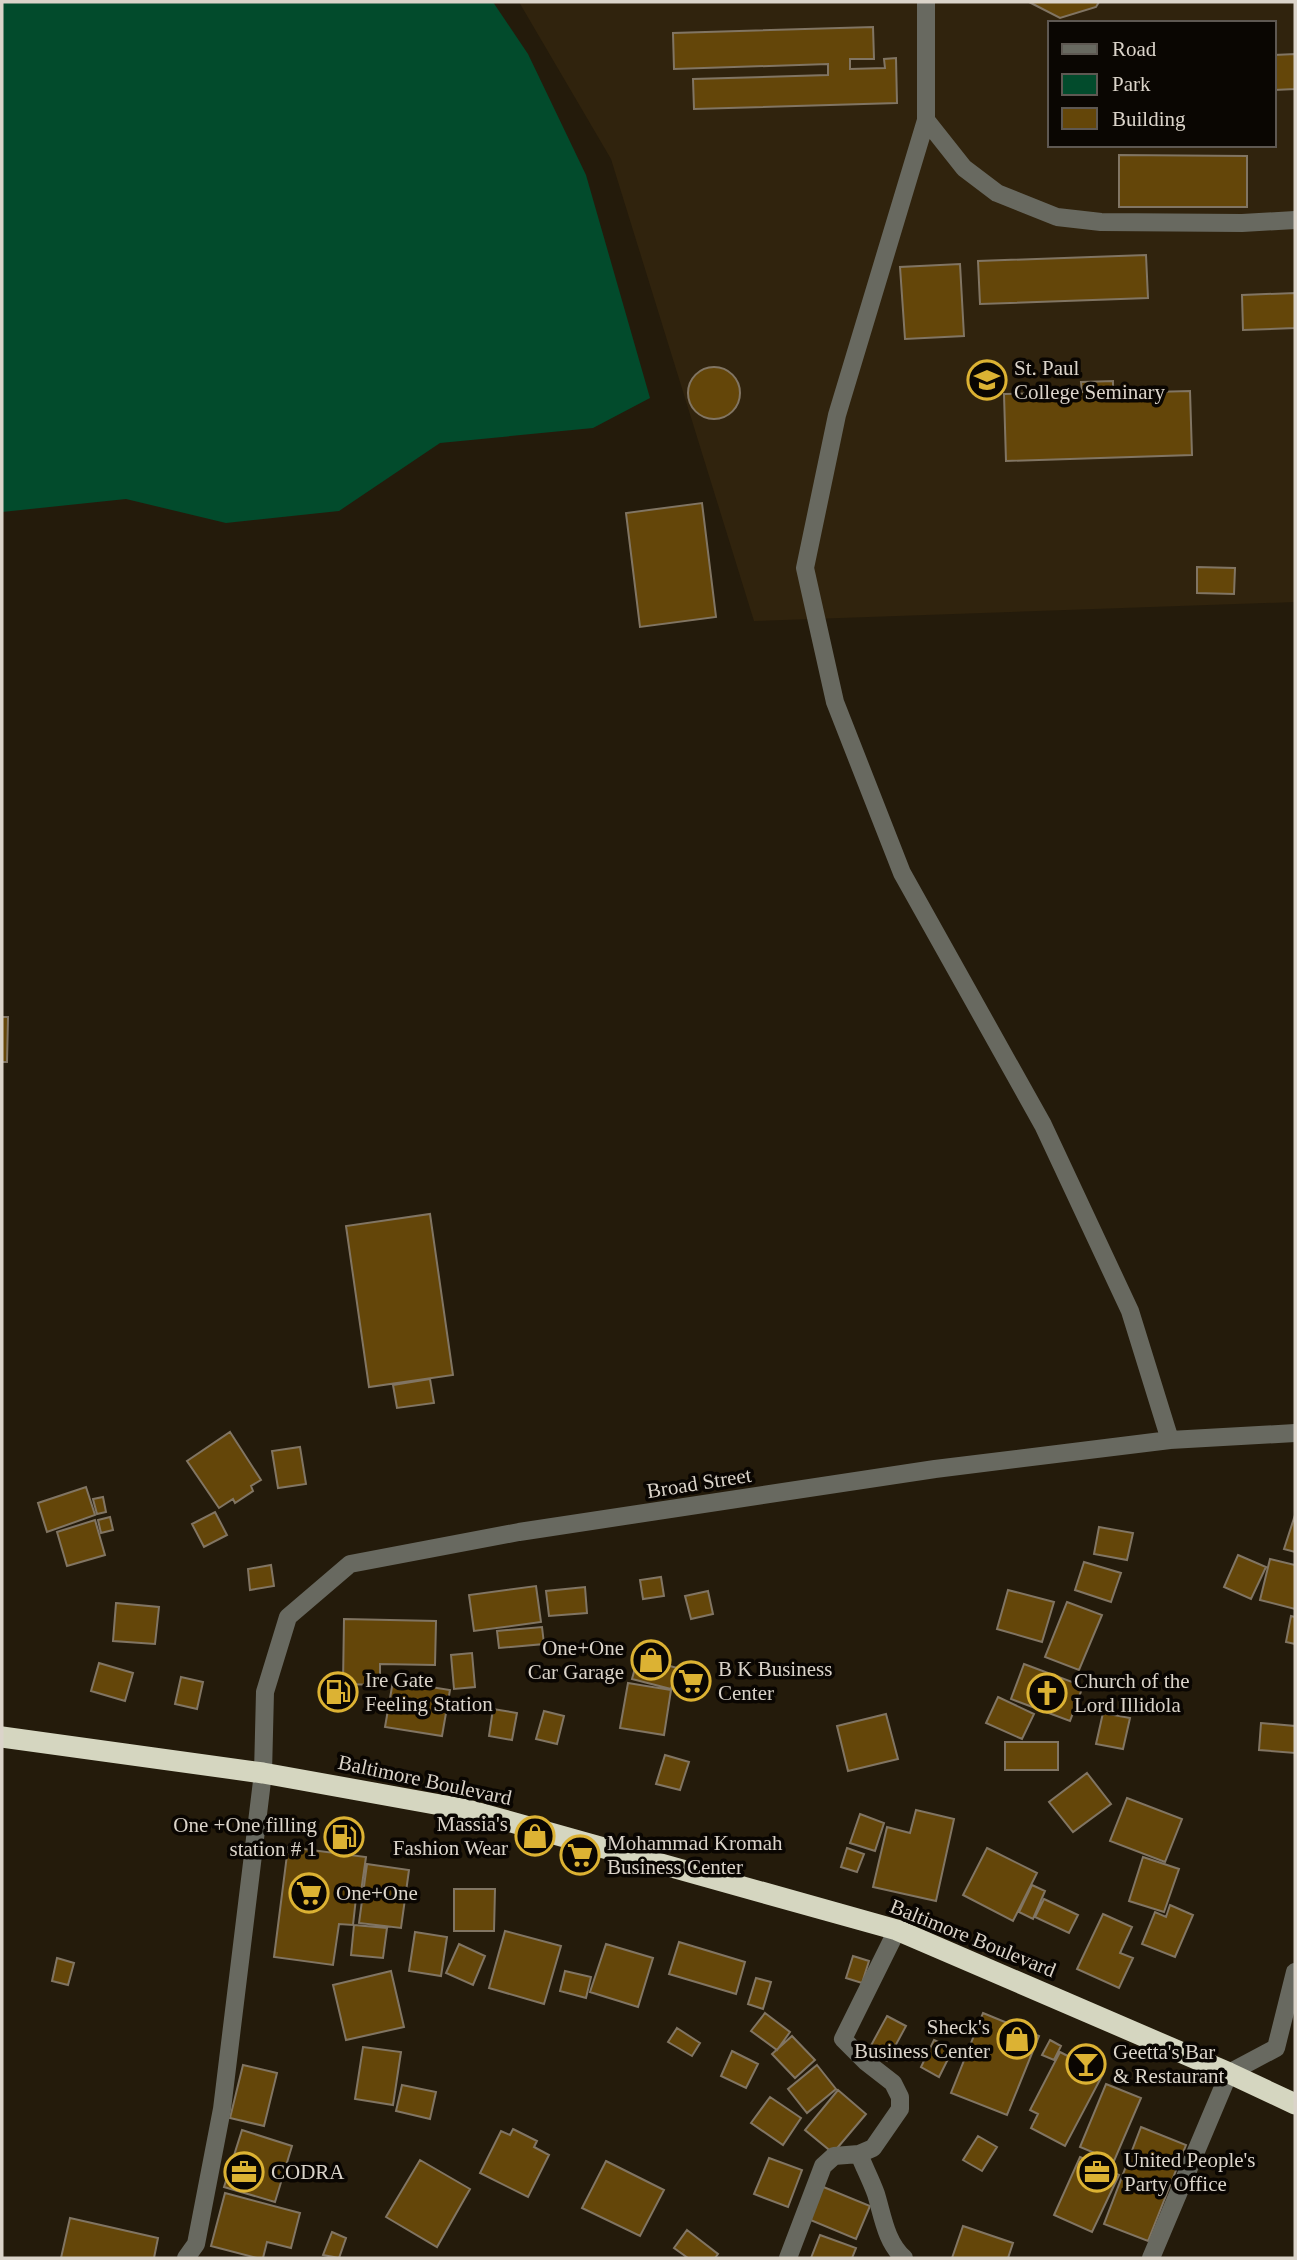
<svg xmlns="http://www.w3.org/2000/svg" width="1297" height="2260" font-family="'Times New Roman',serif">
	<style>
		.built { fill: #30230d; fill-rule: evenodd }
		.green { fill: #024b2c }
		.building { fill: #644609; stroke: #817563; stroke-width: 2 }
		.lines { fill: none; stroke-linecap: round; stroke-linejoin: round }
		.minor { stroke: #686960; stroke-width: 18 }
		.highway { stroke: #d5d6c0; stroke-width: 21 }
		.labels { text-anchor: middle; stroke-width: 7; stroke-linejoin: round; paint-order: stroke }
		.poi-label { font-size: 21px; fill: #dbd4ca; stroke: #0a0602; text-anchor: start }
		.street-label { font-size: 21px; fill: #dbd4ca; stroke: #0a0602 }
	</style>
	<rect width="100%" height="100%" fill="#241b0b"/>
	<path class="built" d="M519,2H1295V602L754,621L611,159ZM1050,23H1274V145H1050Z"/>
	<path class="green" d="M2,2H493L528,54L586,175L650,398L593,428L440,443L339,511L226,523L126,499L2,512Z"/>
	<path class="building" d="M1029,2H1099L1096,7L1060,18Z
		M873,27L874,59H850V69L885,68L884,59L896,58L897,103L694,109L693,79L828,75V64L674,69L673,33Z
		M1295,54V89L1274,90V55Z
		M1119,155L1247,156V207H1119Z
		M1146,255L1148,298L980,304L978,261Z
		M960,264L964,336L905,339L900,267Z
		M1295,293V328L1243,330L1242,295Z
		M688 393a26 26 0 1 1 52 0a26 26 0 1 1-52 0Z
		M1113,381V393L1190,391L1192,455L1006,461L1004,394L1082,392L1081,382Z
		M702,503L716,617L640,627L626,513Z
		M1197,567L1235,568L1234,594L1197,593Z
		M2,1017H8L7,1062H2Z
		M430,1214L453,1375L369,1387L346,1226Z
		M430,1379L434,1403L397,1408L393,1385Z
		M230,1432L261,1480L251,1486L253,1491L235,1503L233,1499L219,1508L187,1461Z
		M300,1447L306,1484L278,1488L272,1451Z
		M86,1487L95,1515L47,1532L38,1503Z
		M103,1497L106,1512L97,1514L93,1499Z
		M215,1512L227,1535L204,1547L192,1524Z
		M1295,1515V1552L1284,1549Z
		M110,1517L113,1530L101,1533L98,1520Z
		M95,1520L105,1555L67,1566L57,1532Z
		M1099,1527L1133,1533L1127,1560L1094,1554Z
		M1238,1555L1266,1567L1251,1599L1224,1587Z
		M1270,1559L1295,1565V1609L1260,1600Z
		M1084,1562L1121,1573L1111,1602L1075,1590Z
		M271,1565L274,1586L250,1590L248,1569Z
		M661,1577L664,1596L643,1599L640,1580Z
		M536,1586L541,1622L474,1631L469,1595Z
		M585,1587L587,1613L549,1616L546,1591Z
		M1008,1590L1054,1602L1042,1642L997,1629Z
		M708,1591L713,1614L691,1619L685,1596Z
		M1067,1602L1102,1615L1079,1670L1045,1657Z
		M116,1603L159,1607L155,1644L113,1641Z
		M1291,1616L1295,1617V1644L1286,1642Z
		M344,1619L436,1621L435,1665L380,1664V1685L343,1684Z
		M542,1627L544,1644L499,1648L497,1631Z
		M472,1653L475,1687L454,1689L451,1655Z
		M638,1657L677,1668L671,1689L632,1679Z
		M99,1663L133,1673L125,1701L91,1691Z
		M1024,1664L1083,1686L1070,1721L1011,1699Z
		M181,1677L203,1682L197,1709L175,1704Z
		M393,1681L450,1690L442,1736L385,1727Z
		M628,1683L671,1690L664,1735L620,1728Z
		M998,1697L1034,1714L1022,1739L986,1723Z
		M493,1709L517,1713L512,1740L489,1736Z
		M544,1711L564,1716L557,1744L536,1739Z
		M1103,1713L1130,1718L1123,1749L1096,1744Z
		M886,1714L898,1759L848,1771L837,1726Z
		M1261,1723L1295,1726V1753L1259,1750Z
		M1005,1742H1058V1770H1005Z
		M665,1755L689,1762L680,1790L656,1784Z
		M1087,1773L1111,1804L1073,1832L1049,1802Z
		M1127,1798L1182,1819L1165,1862L1110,1841Z
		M916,1810L954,1819L936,1901L873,1887L887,1827L910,1833Z
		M860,1814L884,1823L875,1851L850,1843Z
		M288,1847L366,1857L360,1899L356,1898L353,1925L339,1924L333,1965L274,1957Z
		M847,1848L864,1854L857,1872L841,1867Z
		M987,1848L1037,1873L1013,1921L963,1895Z
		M1143,1857L1179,1869L1164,1912L1129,1901Z
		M367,1864L409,1870L401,1928L359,1923Z
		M1032,1885L1045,1891L1033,1919L1019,1912Z
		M454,1889H495L494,1931H454Z
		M1044,1899L1078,1915L1069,1933L1035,1917Z
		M1170,1905L1193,1915L1175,1957L1142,1944L1155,1912L1166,1917Z
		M1103,1914L1132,1927L1120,1953L1133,1958L1119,1988L1077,1969Z
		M354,1925L387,1928L383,1958L351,1955Z
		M505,1931L561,1946L544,2004L489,1988Z
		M415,1932L447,1937L441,1976L409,1971Z
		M679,1942L745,1962L736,1994L669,1974Z
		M459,1944L485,1956L473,1985L446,1973Z
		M606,1944L653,1958L638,2007L590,1992Z
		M853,1956L869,1961L862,1983L846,1978Z
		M57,1958L74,1963L68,1985L52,1981Z
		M391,1971L404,2027L346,2040L333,1985Z
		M565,1971L591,1977L586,1998L560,1991Z
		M756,1978L771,1982L763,2009L748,2004Z
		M765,2013L790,2032L777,2050L751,2031Z
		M983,2013L1039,2036L1007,2115L951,2093Z
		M887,2016L906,2026L887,2061L868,2051Z
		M677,2028L700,2043L692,2056L668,2042Z
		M792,2036L815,2060L795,2078L772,2054Z
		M934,2040L953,2049L939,2077L921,2067Z
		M1050,2040L1061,2046L1054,2060L1042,2055Z
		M363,2047L401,2052L393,2105L355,2099Z
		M732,2051L758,2064L746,2088L721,2076Z
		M1060,2052L1103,2074L1065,2146L1031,2128L1038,2114L1030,2110Z
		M243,2065L277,2073L264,2126L230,2118Z
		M817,2065L836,2089L807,2113L788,2089Z
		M1106,2084L1141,2098L1114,2161L1080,2147Z
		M402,2085L436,2092L430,2119L396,2111Z
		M838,2090L866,2114L833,2153L805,2130Z
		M770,2097L801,2118L783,2145L751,2123Z
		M1141,2127L1186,2145L1148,2241L1104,2224Z
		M513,2129L537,2141L534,2147L549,2155L528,2197L480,2173L501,2131L510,2135Z
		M242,2130L292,2146L275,2202L224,2187Z
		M978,2136L997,2147L982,2171L963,2160Z
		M1080,2157L1119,2175L1092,2232L1054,2215Z
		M769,2158L802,2170L788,2207L754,2194Z
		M420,2160L470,2189L437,2247L386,2217Z
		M606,2161L664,2190L640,2236L582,2208Z
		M821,2186L870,2206L856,2239L808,2219Z
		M225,2193L300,2213L291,2248L267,2242L263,2258H257L211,2246Z
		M70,2218L158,2238L154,2258H61Z
		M963,2226L1013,2243L1008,2258H952Z
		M687,2230L718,2254L715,2258H688L674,2248Z
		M332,2232L346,2238L339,2258L323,2255Z
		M820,2235L856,2248L852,2258H811Z"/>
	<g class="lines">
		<path class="minor" d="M926,2V120L837,415L805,568L835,702L902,873L1043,1125L1130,1311L1170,1440
			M926,120L964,168L997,193L1057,217L1101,222L1242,223L1295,220
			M859,2154C864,2167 871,2180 876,2194C883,2217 886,2242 904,2258
			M186,2258L196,2244L222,2109L263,1773L265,1692L288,1617L350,1564L519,1532L935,1469L1170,1440L1295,1433
			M788,2258L823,2166L834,2156L859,2154L873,2148L900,2109V2097L893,2083L866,2062L843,2039L897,1930
			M1151,2258L1229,2073L1276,2048L1295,1972"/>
		<path class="highway" d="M2,1737L263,1773L468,1810L897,1930L1229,2073L1295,2104"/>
	</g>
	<defs>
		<g id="university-ring" transform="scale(2.0125)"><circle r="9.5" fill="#0a0602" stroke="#dcb233" stroke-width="1.5"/><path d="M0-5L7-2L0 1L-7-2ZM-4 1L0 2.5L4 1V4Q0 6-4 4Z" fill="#dcb233"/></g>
		<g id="shop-ring" transform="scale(2.0125)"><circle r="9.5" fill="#0a0602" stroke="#dcb233" stroke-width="1.5"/><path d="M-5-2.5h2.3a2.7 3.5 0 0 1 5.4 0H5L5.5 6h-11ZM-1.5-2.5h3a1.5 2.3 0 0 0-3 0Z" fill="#dcb233"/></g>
		<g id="supermarket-ring" transform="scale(2.0125)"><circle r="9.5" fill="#0a0602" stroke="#dcb233" stroke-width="1.5"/><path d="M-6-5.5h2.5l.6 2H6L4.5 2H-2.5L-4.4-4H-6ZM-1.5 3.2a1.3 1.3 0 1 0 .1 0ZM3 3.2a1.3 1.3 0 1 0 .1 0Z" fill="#dcb233"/></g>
		<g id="fuel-ring" transform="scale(2.0125)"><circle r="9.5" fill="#0a0602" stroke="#dcb233" stroke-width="1.5"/><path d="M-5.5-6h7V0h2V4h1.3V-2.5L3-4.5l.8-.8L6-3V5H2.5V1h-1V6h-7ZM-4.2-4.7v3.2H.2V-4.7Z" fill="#dcb233"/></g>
		<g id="church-ring" transform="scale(2.0125)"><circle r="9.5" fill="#0a0602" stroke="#dcb233" stroke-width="1.5"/><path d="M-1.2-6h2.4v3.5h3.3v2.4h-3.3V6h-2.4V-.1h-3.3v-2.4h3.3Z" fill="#dcb233"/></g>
		<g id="bar-ring" transform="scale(2.0125)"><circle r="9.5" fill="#0a0602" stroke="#dcb233" stroke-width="1.5"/><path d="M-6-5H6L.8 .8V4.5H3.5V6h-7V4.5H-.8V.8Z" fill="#dcb233"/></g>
		<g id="office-ring" transform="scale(2.0125)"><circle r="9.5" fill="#0a0602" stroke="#dcb233" stroke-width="1.5"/><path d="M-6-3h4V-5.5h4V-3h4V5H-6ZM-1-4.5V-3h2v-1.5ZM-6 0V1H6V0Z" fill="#dcb233"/></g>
	</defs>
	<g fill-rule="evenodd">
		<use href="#university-ring" x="987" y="380"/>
		<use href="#shop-ring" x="651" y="1660"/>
		<use href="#supermarket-ring" x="691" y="1681"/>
		<use href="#fuel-ring" x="338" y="1692"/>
		<use href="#church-ring" x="1047" y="1693"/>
		<use href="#shop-ring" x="535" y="1836"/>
		<use href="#fuel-ring" x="344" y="1837"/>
		<use href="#supermarket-ring" x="580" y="1855"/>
		<use href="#supermarket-ring" x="309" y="1893"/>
		<use href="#shop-ring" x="1017" y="2039"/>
		<use href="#bar-ring" x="1086" y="2064"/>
		<use href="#office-ring" x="244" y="2172"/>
		<use href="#office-ring" x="1097" y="2172"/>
	</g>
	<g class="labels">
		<g class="poi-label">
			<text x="1014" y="375">St. Paul<tspan x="1014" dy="24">College Seminary</tspan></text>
			<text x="624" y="1655" text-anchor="end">One+One<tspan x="624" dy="24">Car Garage</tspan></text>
			<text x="718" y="1676">B K Business<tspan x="718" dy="24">Center</tspan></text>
			<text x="365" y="1687">Ire Gate<tspan x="365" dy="24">Feeling Station</tspan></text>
			<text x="1074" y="1688">Church of the<tspan x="1074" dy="24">Lord Illidola</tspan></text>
			<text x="508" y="1831" text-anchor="end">Massia's<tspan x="508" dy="24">Fashion Wear</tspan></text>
			<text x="317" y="1832" text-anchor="end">One +One filling<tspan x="317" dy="24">station # 1</tspan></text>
			<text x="607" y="1850">Mohammad Kromah<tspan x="607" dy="24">Business Center</tspan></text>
			<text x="336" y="1900">One+One</text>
			<text x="990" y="2034" text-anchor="end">Sheck's<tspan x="990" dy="24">Business Center</tspan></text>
			<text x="1113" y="2059">Geetta's Bar<tspan x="1113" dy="24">&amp; Restaurant</tspan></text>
			<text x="1124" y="2167">United People's<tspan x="1124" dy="24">Party Office</tspan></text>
			<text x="271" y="2179">CODRA</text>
		</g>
		<g class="street-label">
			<text transform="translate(699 1483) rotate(-9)" y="7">Broad Street</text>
			<text transform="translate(425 1780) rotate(12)" y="7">Baltimore Boulevard</text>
			<text transform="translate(973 1938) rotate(22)" y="7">Baltimore Boulevard</text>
		</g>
	</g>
	<rect width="1297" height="2260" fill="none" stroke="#dbd4ca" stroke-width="7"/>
	<rect x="1048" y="21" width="228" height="126" fill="#0a0602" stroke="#5e5852" stroke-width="2"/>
	<rect x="1062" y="44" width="35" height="10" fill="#686960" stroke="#5e5852" stroke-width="2"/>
	<text x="1112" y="56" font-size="21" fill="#dbd4ca">Road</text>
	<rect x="1062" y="74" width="35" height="21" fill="#024b2c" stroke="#5e5852" stroke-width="2"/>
	<text x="1112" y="91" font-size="21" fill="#dbd4ca">Park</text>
	<rect x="1062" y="108" width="35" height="21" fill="#644609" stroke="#5e5852" stroke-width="2"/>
	<text x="1112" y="126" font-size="21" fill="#dbd4ca">Building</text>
</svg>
